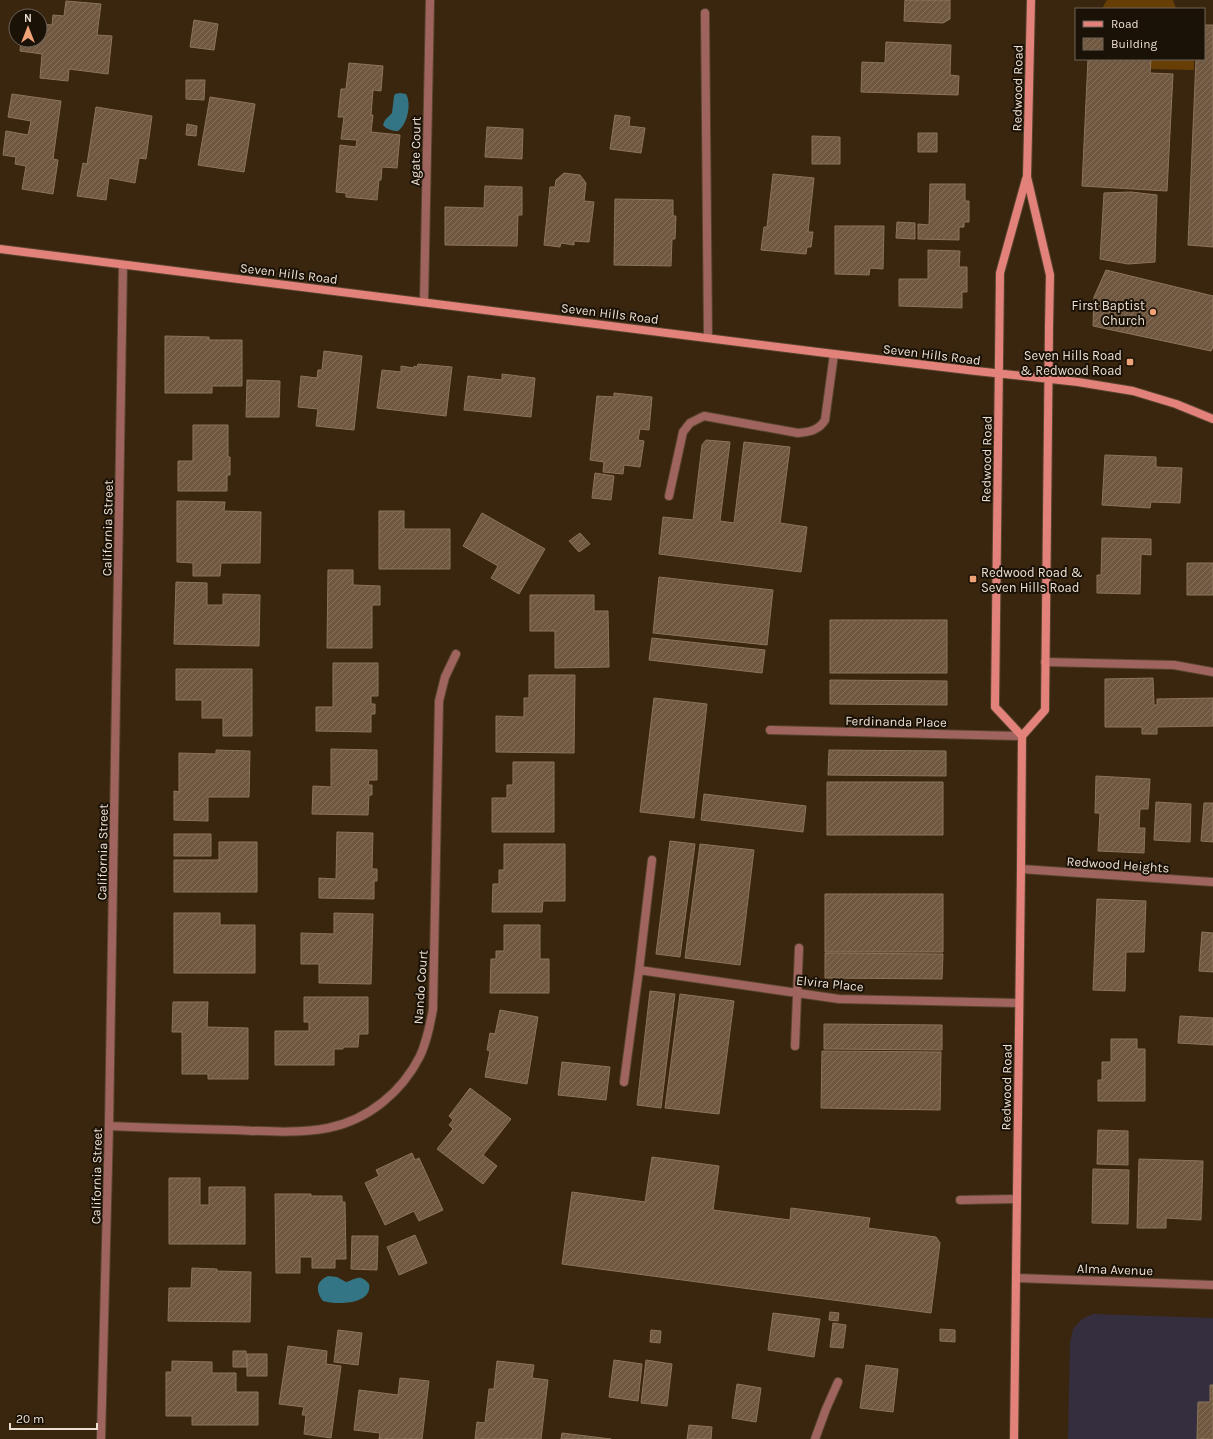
<svg xmlns="http://www.w3.org/2000/svg" width="1213" height="1439" font-family="Karla,sans-serif">
	<style>
		.education { fill: #352e3f }
		.green { fill: #673f06 }
		.water { fill: #337584 }
		.building { fill: url(#building-hatch); stroke: #8b745a }
		.lines { fill: none; stroke-linecap: round; stroke-linejoin: round }
		.lane-casing { stroke: #57442d; stroke-width: 10 }
		.street-casing { stroke: #57442d; stroke-width: 10 }
		.secondary-casing { stroke: #57442d; stroke-width: 10 }
		.lane { stroke: #a0645e; stroke-width: 8 }
		.street { stroke: #a0645e; stroke-width: 8 }
		.secondary { stroke: #e3827a; stroke-width: 8 }
		.poi-dot { fill: #efa376; stroke: #1a1107; stroke-width: 1.5 }
		.labels { text-anchor: middle; stroke-width: 4; stroke-linejoin: round; paint-order: stroke }
		.street-label { font-size: 13px; fill: #ede0d2; stroke: #1a1107 }
		.poi-label { font-size: 13px; fill: #ede0d2; stroke: #1a1107; text-anchor: end }
	</style>
	<defs>
		<pattern id="building-hatch" width="6" height="6" patternUnits="userSpaceOnUse"><rect width="6" height="6" fill="#6f583f"/><path d="M-1 1l2-2M0 6l6-6M5 7l2-2" fill="none" stroke="#84705a"/></pattern>
	</defs>
	<rect width="100%" height="100%" fill="#3a260e"/>
	<path class="education" d="M1093,1314L1213,1318V1439H1068L1070,1343L1073,1329L1082,1319Z"/>
	<path class="green" d="M1108,0H1173L1176,9H1102L1106,1Z
		M1151,59H1194V70L1151,69Z"/>
	<path class="water" d="M400,93L406,94C412,104 407,125 398,131C393,131 386,129 383,125L385,120L392,113L394,96L395,94Z
		M328,1276L337,1277L346,1282C356,1279 360,1273 369,1284C373,1305 336,1305 323,1301C315,1291 316,1281 328,1276Z"/>
	<path class="building" d="M905,0H950V19L943,23L904,21Z
		M66,1L101,4L97,35L112,36L108,74L69,69L68,81L40,78L42,54L20,51L21,40H40V24L52,25L53,15L64,16Z
		M194,20L218,24L214,50L190,47Z
		M1204,25H1213V247L1188,245L1196,59H1204Z
		M886,42L951,45L950,75L959,76L958,95L861,92L862,62L885,63Z
		M1088,59H1151L1150,73L1173,74L1167,191L1082,186Z
		M349,63L383,66L381,91L373,90L371,115H373L371,132L400,135L397,168L382,167L381,180H379L377,200L346,197V193L336,192L340,145L356,147L357,140L341,139L344,117H338L341,89H346Z
		M186,80H205L204,100L186,99Z
		M12,94L61,101L53,159L58,160L53,194L22,189L26,166L15,164L16,157L3,155L6,131L28,135L31,121L8,117Z
		M210,97L255,104L244,172L198,165Z
		M96,107L152,116L146,159L139,158L135,183L109,178L106,200L77,196L83,163L87,164Z
		M615,115L630,117L629,126L645,128L641,153L610,149Z
		M187,124L197,126L196,136L186,135Z
		M487,127L523,129L522,159L485,157Z
		M918,133H937V152H918Z
		M812,136L840,137V164H812Z
		M564,173L580,175L586,183L584,201L594,202L589,242L574,241V245L561,243L560,247L544,245L550,187H555L556,180Z
		M773,174L814,178L808,232H813L811,247H807L806,254L761,250L764,227H767Z
		M930,184H965V201H969V222H964V227H959V240L918,239V224L929,225Z
		M485,186L522,187V215H518L517,246L445,245V207L484,208Z
		M1131,192L1157,195L1155,262L1128,264L1100,259L1104,193Z
		M615,199L673,200V216H676L675,239H672L671,266L614,265Z
		M897,222L915,223V239L896,238Z
		M835,226H884L883,269L870,268L869,275L835,274Z
		M928,250L960,251L959,267H967V292H962V308L899,306V279H928Z
		M1106,270L1213,296V347L1211,351L1093,326L1094,297Z
		M165,336L209,337V340H242V386H212V393H165Z
		M324,351L362,356L354,430L316,426L318,409L298,407L301,376L317,378L318,370H322Z
		M418,364L452,367L446,416L377,408L382,370L401,372V366L414,368V366L417,367Z
		M502,374L535,378L531,417L464,410L468,376L502,380Z
		M247,380L280,381L279,417H246Z
		M614,393L652,397L649,430L640,429L638,440L644,441L640,467L624,465L623,474L603,472L604,462L590,460L597,396L614,397Z
		M193,425H228V457H230V475H227V491H178V461H193Z
		M706,440L730,442L720,521L734,523L744,442L790,447L780,523L807,527L801,572L659,554L663,517L693,520L702,445Z
		M1105,455L1156,457V467L1182,468L1180,503L1151,502L1150,508L1102,505Z
		M595,473L614,476L611,500L592,498Z
		M177,501L225,502L224,511L261,512L260,563H221L220,576H193V563L177,562Z
		M379,511H404V529H450V569H379Z
		M482,513L545,549L519,594L491,578L498,566L463,546Z
		M580,533L590,544L579,552L569,541Z
		M1102,538L1151,539V555L1141,554L1140,594L1097,593V575H1101Z
		M1187,563H1213V595H1187Z
		M328,570H353V585L380,586V605H372V648H327Z
		M659,577L773,590L767,645L653,633Z
		M176,582L207,583V605H223V594L260,595L259,646L174,644Z
		M530,595H594V611H608L609,667L555,668V631H530Z
		M830,620H947V673H830Z
		M652,638L765,650L762,673L649,660Z
		M333,663H378V696H371V704H375V714H371V732L316,731V707H333Z
		M176,669H252V736H223V718H202V700H176Z
		M529,675H575L574,753L496,752V716L524,717V698H529Z
		M1153,678L1154,705H1157V699L1213,698V726L1157,727V734H1142V727H1105V679Z
		M830,680L947,681V705L830,704Z
		M654,698L707,704L694,818L640,812Z
		M331,749L377,750V780H369L368,785H372V795H369L368,815L312,814L313,786L331,787Z
		M216,750L250,751L249,797H208V821L174,820V791L179,792V753L216,754Z
		M829,750L946,751V776L828,775Z
		M513,762H554V832H492V798H507V785H513Z
		M1096,776L1150,779L1148,809H1140L1139,828H1145L1144,853L1098,851L1100,813H1095Z
		M827,782H943V835H827Z
		M704,794L806,806L803,832L701,820Z
		M1156,802L1191,804L1190,842L1154,840Z
		M1204,803H1213V842L1201,841Z
		M337,832L373,833L372,869H377V881H374V899L319,898V878L336,879Z
		M174,834H211V856H174Z
		M670,841L695,844L680,957L656,954Z
		M219,842H257V892H174V860H219Z
		M504,844H565V901H543L542,912H492L493,884H499V870H504Z
		M700,844L754,850L740,965L685,958Z
		M825,894H943V952H825Z
		M1097,899L1146,901L1144,952H1126L1125,991L1093,990Z
		M174,913H220V925H255V973H174Z
		M334,913L373,914L371,984L319,983V964H301V933L334,934Z
		M504,925H540V959H549V993H490L491,959H496V951H504Z
		M1202,932L1213,933V972L1199,971Z
		M825,953L943,954L942,979L825,978Z
		M650,991L675,994L661,1108L637,1105Z
		M680,994L734,1001L719,1114L665,1108Z
		M304,997H368V1034H359L358,1047H343V1049H334V1065H275V1031H309V1022H304Z
		M173,1002H208L207,1027L248,1028V1079H208V1074H182V1032H172Z
		M500,1010L538,1017L527,1084L485,1077L490,1051L487,1050L490,1033L495,1034Z
		M1180,1016L1213,1018V1045L1178,1043Z
		M824,1024L942,1025V1050L824,1049Z
		M1111,1039H1137V1049H1145V1101H1098V1080H1102V1062H1111Z
		M822,1051L941,1052L940,1110L821,1108Z
		M562,1062L610,1067L606,1100L558,1095Z
		M470,1088L511,1119L483,1155L497,1166L483,1184L437,1149L453,1129L449,1125L453,1120L449,1116Z
		M1098,1130L1128,1131V1165L1097,1164Z
		M412,1153L415,1160L419,1158L443,1210L419,1221L414,1211L385,1225L365,1183L379,1176L376,1170Z
		M652,1157L719,1166L713,1210L790,1220L791,1208L870,1218L868,1228L936,1237L940,1243L931,1313L562,1264L572,1192L645,1202Z
		M1139,1159L1203,1161L1201,1220L1166,1218V1228H1137Z
		M1093,1169L1129,1170L1128,1224L1092,1223Z
		M169,1178H200V1205H209V1187H245V1244H169Z
		M275,1194H311V1196H342V1202H345L346,1259H335V1268H312V1257H300V1273H276Z
		M415,1235L427,1263L399,1275L387,1247Z
		M352,1236H378L377,1270L351,1269Z
		M192,1268L217,1269V1271L251,1272L250,1322L168,1321L169,1288H191Z
		M830,1312L839,1313L838,1321L829,1320Z
		M773,1313L820,1319L814,1357L768,1350Z
		M833,1323L846,1325L843,1348L830,1347Z
		M940,1329L955,1330V1342L940,1341Z
		M338,1330L362,1333L358,1365L334,1362Z
		M651,1330L661,1331L660,1343L650,1342Z
		M288,1346L327,1351L326,1364L341,1366L331,1438L304,1434L306,1415H302L304,1407L279,1404Z
		M233,1351H246L247,1367H233Z
		M247,1354H267V1376H247Z
		M614,1360L642,1364L638,1401L609,1397Z
		M646,1360L672,1364L667,1406L641,1403Z
		M172,1361L212,1362V1373H236V1392H258V1425H192V1416H166V1372H172Z
		M497,1361L534,1365L532,1378L548,1380L541,1439H475L477,1422L485,1423L489,1389H494Z
		M866,1365L898,1369L893,1412L860,1408Z
		M400,1378L429,1381L422,1439H379L380,1433L354,1430L359,1390L398,1395Z
		M737,1384L761,1388L756,1422L732,1418Z
		M1210,1385H1213V1439H1197L1198,1402H1210Z
		M689,1425L712,1427L711,1439H687Z
		M562,1433L611,1439H561Z"/>
	<g class="lines">
		<g class="lane-casing">
			<path id="lane" d="M705,13L708,338
				M669,496L683,432L690,423L704,416L798,433C810,432 819,430 825,420L834,354
				M1045,662L1174,665L1213,672
				M960,1200L1017,1199
				M815,1439L826,1409L838,1382"/>
		</g>
		<g class="street-casing">
			<path id="street" d="M424,302L430,0
				M770,730L1022,736
				M1021,869L1213,882
				M639,970L652,860
				M795,1046L799,948
				M624,1082L639,970L839,999L1019,1003
				M109,1126C151,1128 192,1129 234,1130C264,1131 297,1134 328,1128C368,1120 402,1092 420,1056C427,1041 430,1025 433,1009L439,701L445,677L456,654
				M1016,1278L1213,1285
				M101,1439L109,1126L123,265"/>
		</g>
		<g class="secondary-casing">
			<path id="secondary" d="M0,249L834,354L976,371L1078,382L1133,391L1176,404L1213,419
				M1022,736L995,707L1000,273L1026,179
				M1014,1439L1021,869L1022,736L1045,710L1049,327L1050,275L1027,177L1031,0"/>
		</g>
		<use href="#lane" class="lane"/>
		<use href="#street" class="street"/>
		<use href="#secondary" class="secondary"/>
	</g>
	<g class="poi-dot">
		<circle cx="1153" cy="312" r="4"/>
		<rect x="1126" y="358" width="8" height="8" rx="2"/>
		<rect x="969" y="575" width="8" height="8" rx="2"/>
	</g>
	<g class="labels">
		<g class="street-label">
			<text transform="translate(1017 88) rotate(-89)" y="5">Redwood Road</text>
			<text transform="translate(415 151) rotate(-89)" y="5">Agate Court</text>
			<text transform="translate(289 273) rotate(7)" y="5">Seven Hills Road</text>
			<text transform="translate(610 313) rotate(7)" y="5">Seven Hills Road</text>
			<text transform="translate(932 354) rotate(7)" y="5">Seven Hills Road</text>
			<text transform="translate(986 459) rotate(-89)" y="5">Redwood Road</text>
			<text transform="translate(107 528) rotate(-89)" y="5">California Street</text>
			<text transform="translate(896 721) rotate(1)" y="5">Ferdinanda Place</text>
			<text transform="translate(102 852) rotate(-89)" y="5">California Street</text>
			<text transform="translate(1118 864) rotate(4)" y="5">Redwood Heights</text>
			<text transform="translate(830 983) rotate(6)" y="5">Elvira Place</text>
			<text transform="translate(420 987) rotate(-86)" y="5">Nando Court</text>
			<text transform="translate(1006 1087) rotate(-89)" y="5">Redwood Road</text>
			<text transform="translate(96 1176) rotate(-89)" y="5">California Street</text>
			<text transform="translate(1115 1269) rotate(2)" y="5">Alma Avenue</text>
		</g>
		<g class="poi-label">
			<text x="1145" y="310">First Baptist<tspan x="1145" dy="15">Church</tspan></text>
			<text x="1122" y="360">Seven Hills Road<tspan x="1122" dy="15">&amp; Redwood Road</tspan></text>
			<text x="981" y="577" text-anchor="start">Redwood Road &amp;<tspan x="981" dy="15">Seven Hills Road</tspan></text>
		</g>
	</g>
	<rect x="1075" y="8" width="130" height="52" fill="#1a1107" stroke="#6e6458"/>
	<rect x="1083" y="21" width="20" height="6" fill="#e3827a" stroke="#6e6458"/>
	<text x="1111" y="28" font-size="12" fill="#ede0d2">Road</text>
	<rect x="1083" y="38" width="20" height="12" fill="url(#building-hatch)" stroke="#6e6458"/>
	<text x="1111" y="48" font-size="12" fill="#ede0d2">Building</text>
	<g transform="translate(28 28)"><circle r="19" fill="#1a1107" stroke="#6e6458"/>
	<path d="M0-3L7 15L0 10L-7 15Z" fill="#efa376"/>
	<text y="-6" font-size="11" font-weight="bold" text-anchor="middle" fill="#ede0d2">N</text>
	</g>
	<path d="M10 1423v6h87v-6" fill="none" stroke="#ede0d2" stroke-width="2"/>
	<text x="16" y="1423" font-size="12" fill="#ede0d2" stroke="#1a1107" stroke-width="3" paint-order="stroke">20 m</text>
</svg>
